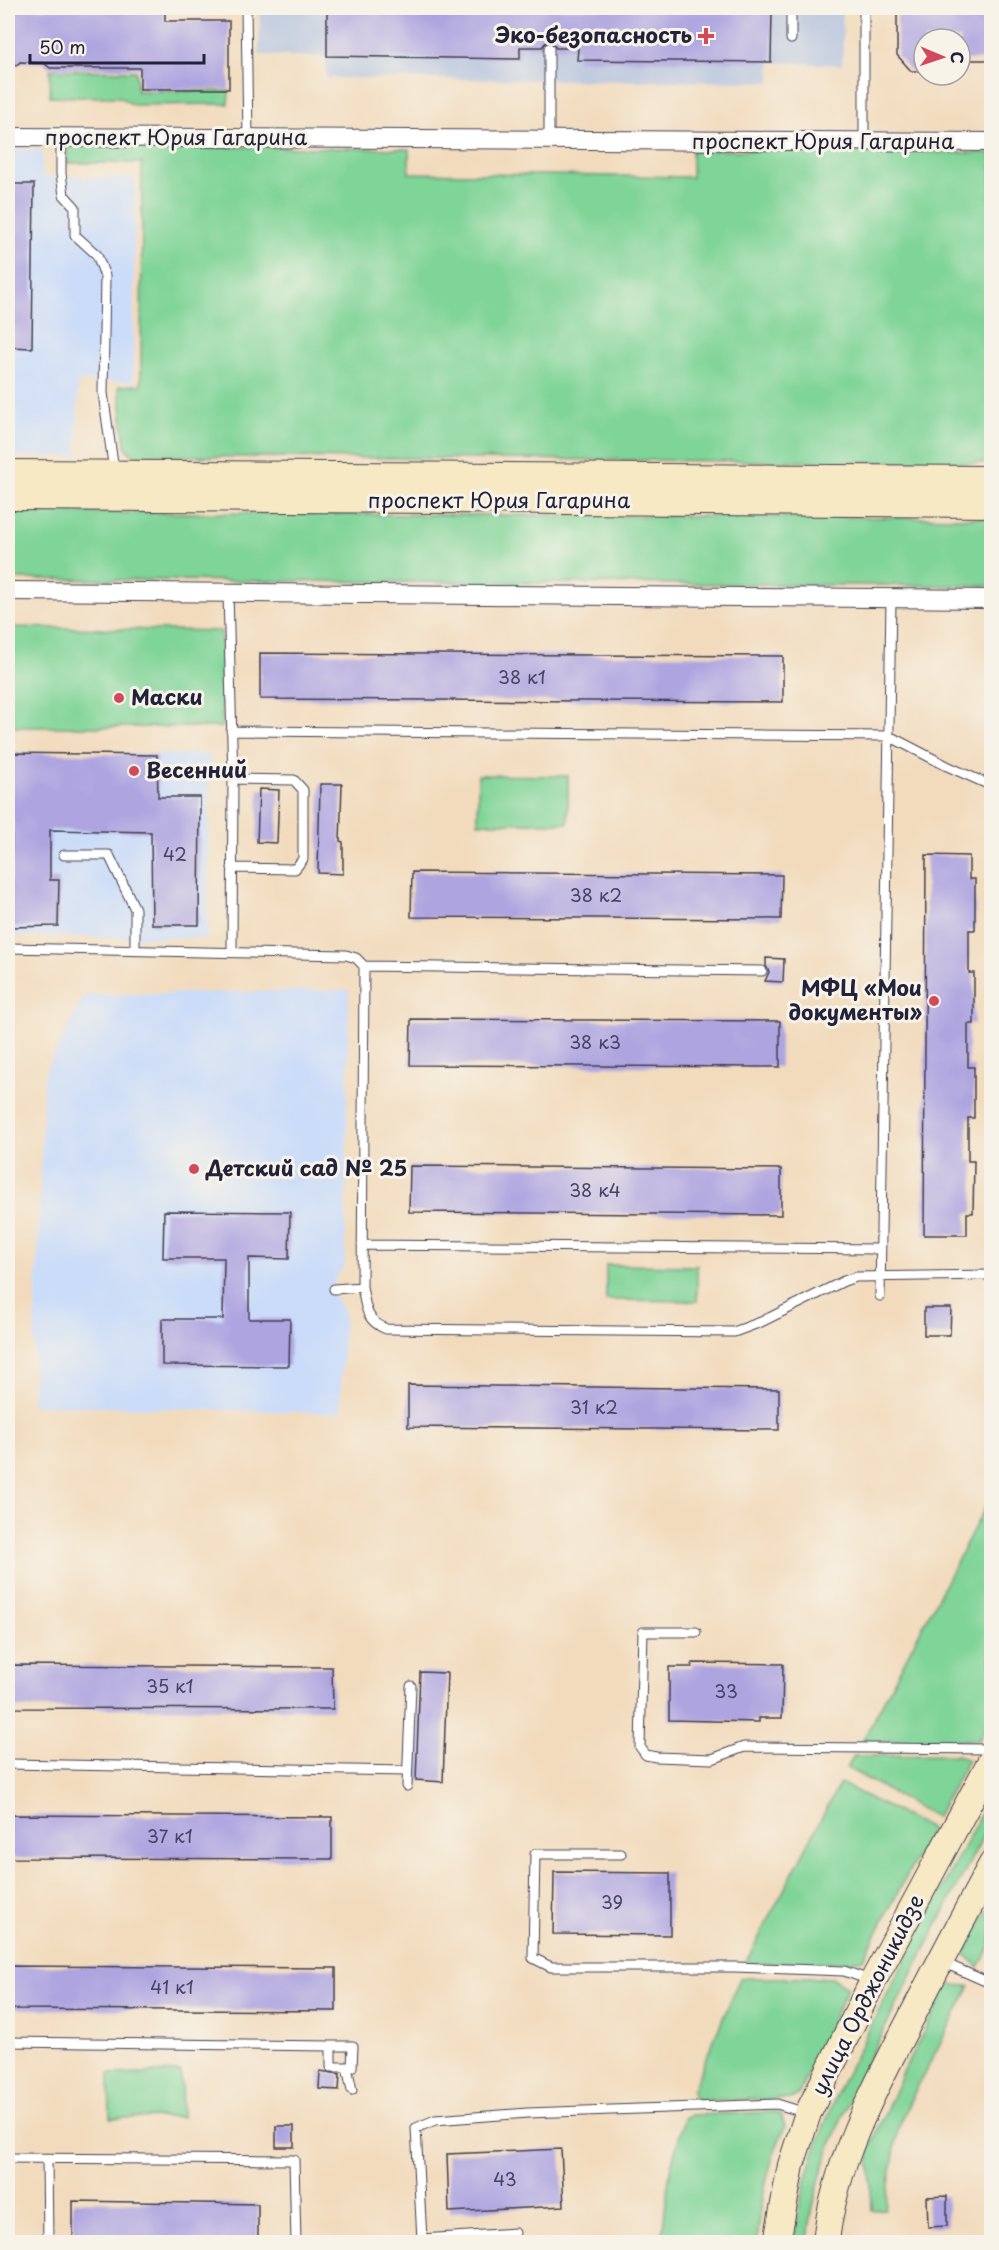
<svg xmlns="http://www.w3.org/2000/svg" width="999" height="2250" font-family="'Playpen Sans',sans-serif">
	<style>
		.built { fill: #cadcf9 }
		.industrial { fill: #b7c5de }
		.green { fill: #7fd497; stroke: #507b69; stroke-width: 1.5 }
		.building { fill: #ada4e0 }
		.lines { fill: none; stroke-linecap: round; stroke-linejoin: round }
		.lane-casing { stroke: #413e4e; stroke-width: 11 }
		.street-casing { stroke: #413e4e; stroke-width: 20 }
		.secondary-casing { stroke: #413e4e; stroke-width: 28 }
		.lane { stroke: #fff; stroke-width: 9 }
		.street { stroke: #fff; stroke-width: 18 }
		.secondary { stroke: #f6e9c3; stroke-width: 26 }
		.poi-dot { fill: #d1495b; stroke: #f7f3e8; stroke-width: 2 }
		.labels { text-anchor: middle; stroke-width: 6; stroke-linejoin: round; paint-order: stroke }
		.number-label { font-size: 18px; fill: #454264 }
		.poi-label { font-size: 21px; font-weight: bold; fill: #22223b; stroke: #f7f3e8; text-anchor: start }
		.street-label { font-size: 21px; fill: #22223b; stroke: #f7f3e8 }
	</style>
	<rect width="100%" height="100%" fill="#f7f3e8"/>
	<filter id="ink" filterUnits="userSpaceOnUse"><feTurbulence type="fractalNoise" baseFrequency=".0167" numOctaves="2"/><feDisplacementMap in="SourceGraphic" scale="12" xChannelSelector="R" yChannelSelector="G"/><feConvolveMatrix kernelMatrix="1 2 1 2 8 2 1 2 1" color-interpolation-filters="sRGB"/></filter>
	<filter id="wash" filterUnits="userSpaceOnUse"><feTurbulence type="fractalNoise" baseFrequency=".008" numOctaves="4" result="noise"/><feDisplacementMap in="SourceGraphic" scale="24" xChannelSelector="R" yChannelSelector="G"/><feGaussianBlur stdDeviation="1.35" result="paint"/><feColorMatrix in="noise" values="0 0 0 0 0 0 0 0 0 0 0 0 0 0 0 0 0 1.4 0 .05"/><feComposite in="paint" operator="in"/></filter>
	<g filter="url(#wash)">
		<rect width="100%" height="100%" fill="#f2dbbd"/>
		<path class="built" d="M8,149L42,150V177L135,178L133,382L78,381L77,453L82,456H8Z
			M8,753L210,755L207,938L8,936Z
			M349,990L345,1264L334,1281V1296L344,1312L340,1413L32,1405L44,1075L85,995Z"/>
		<path class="industrial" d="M260,8H842L843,50L842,65L771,62L770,82L326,78V57L259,55Z"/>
		<path class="green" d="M50,70L136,71L137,91H229L228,104L133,105L120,97H50Z
			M67,145L409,149V173L692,177V150L991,153V463L136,456L129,452L125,446L119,386L141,385L142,163H67Z
			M8,512L991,518V586L8,579Z
			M8,627L221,631L222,727H8Z
			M478,775L568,776V823H478Z
			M606,1265L697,1266V1301L606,1300Z
			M991,1496V1716L979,1740L862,1742Z
			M957,1755L968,1760L936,1817L847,1768L854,1756Z
			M840,1783L931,1829L863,1959L846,1962L745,1964Z
			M991,1794V1821C959,1882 928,1943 897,2004C860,2077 814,2160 808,2242H794C800,2186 820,2133 842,2082Z
			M991,1904V1944L979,1967L965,1954Z
			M740,1978H832L848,1987L798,2095L790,2099L698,2100L692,2092Z
			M948,1985L970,1986L909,2103L898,2129L885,2209L872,2210L869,2150L905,2068Z
			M181,2072L182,2117L110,2118L109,2074Z
			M775,2112L782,2116L785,2127C767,2164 761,2202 757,2242H661L670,2171L684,2118L691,2115Z"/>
		<g id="blocks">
			<path class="building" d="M8,8L165,10V21H229V89H140V68H50L44,63L20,62L16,66L8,57Z
				M327,8L761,9V11H772L771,62L577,60L578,48H556L550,41L545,43L542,47H520V59L327,56Z
				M897,8L992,10V60H960V39H924V71H911L897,55Z
				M8,184H34L32,348L8,347Z
				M260,653L783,656V702L260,699Z
				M8,753L157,755L158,797H200L199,925H152L151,832L50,830V880H59L58,926L8,927V879H11L12,819L8,818Z
				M320,784H342L340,841L343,842V874L318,873Z
				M259,789L279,790L277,843L257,842Z
				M926,855L969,856V879H975V930H969V973H974V1024H968V1067H974V1118H968V1161H974L973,1213H967V1235H924Z
				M412,872L782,875L781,919L411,917Z
				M766,958L784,959L783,982L765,981L769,972L766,966Z
				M411,1019L780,1021V1067L410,1065Z
				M410,1166L781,1169V1215L409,1212Z
				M164,1211L290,1212L289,1259L249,1258V1319H290L289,1366L162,1365V1319H223L224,1258H163Z
				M924,1308H951L950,1335H924Z
				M408,1385L779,1389V1430L408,1427Z
				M692,1663L783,1664L782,1718H759V1722L669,1720V1667H692Z
				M8,1665L332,1667L333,1709L8,1708Z
				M420,1672L447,1673L443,1782L416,1780Z
				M8,1815L332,1817V1859L8,1858Z
				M554,1872L670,1873V1935L553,1934Z
				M8,1966L336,1968V2011L8,2009Z
				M320,2071L340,2074L339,2090L319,2089Z
				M276,2126H294V2147H276Z
				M561,2149L564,2206L449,2212L447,2154Z
				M947,2196V2226L928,2227L927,2197Z
				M73,2201L258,2204V2242H73Z"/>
		</g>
	</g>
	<g filter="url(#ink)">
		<use href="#blocks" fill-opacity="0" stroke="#413e4e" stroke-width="1.5"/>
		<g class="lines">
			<g class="lane-casing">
				<path id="lane" d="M246,8L248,139
					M791,8V39
					M549,48V140
					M61,137V174L64,195L75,207V235L97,255L105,276L103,393L114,471
					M864,142V8
					M228,593L233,779L232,952
					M231,731L889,736L947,766L992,786
					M64,855H109L135,909V950
					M232,868L295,869L303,859V790L294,780L233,779
					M8,948L346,955L356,958L364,966L362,1287C366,1307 365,1320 386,1329L734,1332L761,1322L844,1281L856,1277L992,1275
					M364,966L762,971
					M362,1245L880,1249
					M334,1289L362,1287
					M880,1296L891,599
					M696,1632H643L640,1747L646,1755L656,1757L712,1759L744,1747L992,1749
					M8,1764L407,1771
					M407,1786L411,1686
					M621,1854H535L533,1958L551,1967H734L844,1971L870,1980
					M942,1962L992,1984
					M8,2042L331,2046H353L352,2067H331V2046
					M347,2067L352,2090
					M8,2158L294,2160L296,2242
					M47,2159L48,2242
					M515,2233L422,2239L416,2128L435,2120L528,2113L777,2104L806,2113"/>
			</g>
			<g class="street-casing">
				<path id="street" d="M8,137L992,142
					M8,591L992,599"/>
			</g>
			<g class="secondary-casing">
				<path id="secondary" d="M8,473L992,479
					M8,497L992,504
					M777,2242L791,2165L808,2113L873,1981L992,1759
					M826,2242C834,2164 873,2091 909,2022C936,1969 964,1916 992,1864"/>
			</g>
			<use href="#lane" class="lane"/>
			<use href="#street" class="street"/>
			<use href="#secondary" class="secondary"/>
		</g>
	</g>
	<g class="poi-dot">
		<path d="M703 27h6v6h6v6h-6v6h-6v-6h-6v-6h6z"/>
		<circle cx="119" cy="698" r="6"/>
		<circle cx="134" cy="771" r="6"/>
		<circle cx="934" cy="1001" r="6"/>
		<circle cx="194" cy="1169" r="6"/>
	</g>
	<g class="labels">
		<g class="number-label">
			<text x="522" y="684">38 к1</text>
			<text x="175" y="861">42</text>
			<text x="596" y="902">38 к2</text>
			<text x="595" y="1049">38 к3</text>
			<text x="595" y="1197">38 к4</text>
			<text x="594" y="1414">31 к2</text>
			<text x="170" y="1693">35 к1</text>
			<text x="726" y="1698">33</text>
			<text x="170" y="1843">37 к1</text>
			<text x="612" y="1909">39</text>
			<text x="172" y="1994">41 к1</text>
			<text x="505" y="2186">43</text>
		</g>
		<g class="poi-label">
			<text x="692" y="43" text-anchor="end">Эко-безопасность</text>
			<text x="131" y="705">Маски</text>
			<text x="146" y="778">Весенний</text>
			<text x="922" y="996" text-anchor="end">МФЦ «Мои<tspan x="922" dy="24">документы»</tspan></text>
			<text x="206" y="1176">Детский сад № 25</text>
		</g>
		<g class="street-label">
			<text x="176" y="145">проспект Юрия Гагарина</text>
			<text x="823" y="149">проспект Юрия Гагарина</text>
			<text x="499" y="508">проспект Юрия Гагарина</text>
			<text transform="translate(868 1995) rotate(-63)" y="7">улица Орджоникидзе</text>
		</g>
	</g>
	<rect width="999" height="2250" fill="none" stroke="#f7f3e8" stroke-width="30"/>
	<g transform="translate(942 57) rotate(92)"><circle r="28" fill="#f7f3e8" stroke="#a29fa3" stroke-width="1.5"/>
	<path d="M0-4.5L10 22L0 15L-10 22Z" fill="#d1495b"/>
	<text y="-9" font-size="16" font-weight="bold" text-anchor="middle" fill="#22223b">С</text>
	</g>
	<path d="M30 54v9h174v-9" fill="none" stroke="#22223b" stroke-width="3"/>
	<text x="39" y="54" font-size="18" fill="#22223b" stroke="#f7f3e8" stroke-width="4.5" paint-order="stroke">50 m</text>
</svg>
